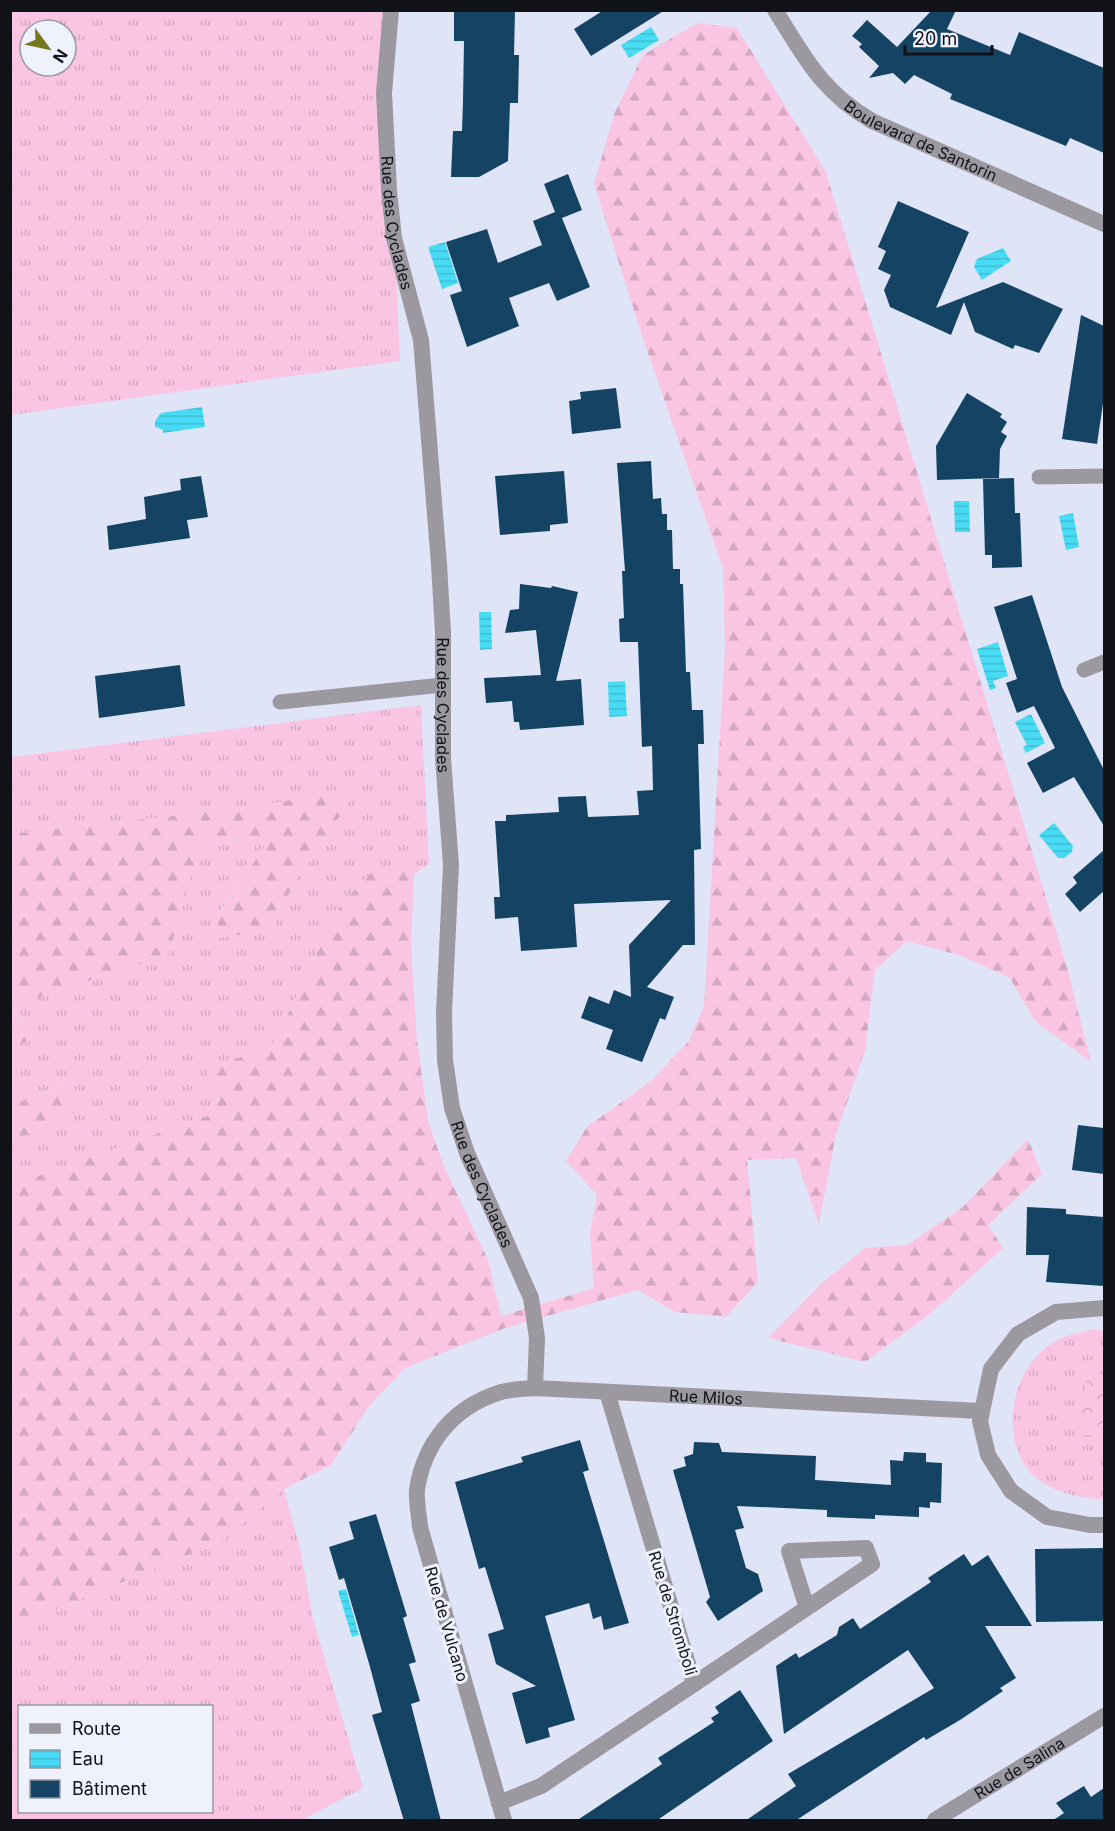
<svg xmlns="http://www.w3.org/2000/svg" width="1115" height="1831" font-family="Inter,sans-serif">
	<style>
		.grass { fill: url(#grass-tufts); fill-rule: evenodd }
		.forest { fill: url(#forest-firs) }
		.park { fill: url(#park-crowns) }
		.water { fill: url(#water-rules) }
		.building { fill: #154364 }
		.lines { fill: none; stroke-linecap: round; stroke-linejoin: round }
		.service { stroke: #9c98a0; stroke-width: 15 }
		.minor { stroke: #9c98a0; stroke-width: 16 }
		.labels { text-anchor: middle; stroke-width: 6; stroke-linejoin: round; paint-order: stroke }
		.street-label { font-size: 16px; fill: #121319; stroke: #eff2fd }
	</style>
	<defs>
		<pattern id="grass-tufts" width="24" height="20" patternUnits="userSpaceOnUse" patternTransform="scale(1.5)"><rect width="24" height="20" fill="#f9c5e2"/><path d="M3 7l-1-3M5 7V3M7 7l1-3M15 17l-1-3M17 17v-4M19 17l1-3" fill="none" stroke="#d4a8c1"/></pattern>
		<pattern id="forest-firs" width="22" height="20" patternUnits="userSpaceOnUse" patternTransform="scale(1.5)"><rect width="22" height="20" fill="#f9c5e2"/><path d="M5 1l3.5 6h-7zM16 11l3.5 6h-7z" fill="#d4a8c1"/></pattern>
		<pattern id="park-crowns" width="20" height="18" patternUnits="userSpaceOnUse" patternTransform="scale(1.5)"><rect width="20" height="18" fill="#f9c5e2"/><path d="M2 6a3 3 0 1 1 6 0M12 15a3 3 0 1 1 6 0" fill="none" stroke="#d4a8c1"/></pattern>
		<pattern id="water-rules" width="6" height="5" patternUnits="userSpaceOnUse" patternTransform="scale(1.5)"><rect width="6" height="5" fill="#48dcf4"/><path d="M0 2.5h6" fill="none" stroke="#3ebcd1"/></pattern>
	</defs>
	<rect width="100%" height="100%" fill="#e0e4f7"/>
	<path class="grass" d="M10,11H385L400,361L11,415ZM30,30H66V66H30Z
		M421,705L429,864L414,874L379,864L340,906L271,1049L207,1066L213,1114L11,1186V1142L76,1112L64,1085L11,1105V1047L33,1040L11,1007L169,954L202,838L267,843L218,914V937L272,930L294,884L357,790L244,808L11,834V757Z
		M1093,1329L1104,1331V1499C1080,1499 1041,1490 1026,1467C999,1427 1014,1363 1058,1340C1068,1334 1082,1333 1093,1329Z
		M284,1489L300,1548L313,1619L363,1788L302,1820H11V1628L220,1542ZM20,1706H212V1812H20Z"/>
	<path class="forest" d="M697,23L737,28L826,172L1067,967L1091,1062L1035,1021L1010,978L962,956L907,941L875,970L865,1051L836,1134L819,1224L796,1158L747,1160L758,1282L726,1317L675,1312L638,1290L505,1328L405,1368L369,1406L331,1465L284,1489L220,1542L11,1628L10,1186L213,1114L207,1066L271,1049L340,906L379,864L414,874L411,947L417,1040L428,1121L443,1164L488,1260L501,1316L594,1288L590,1233L597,1195L566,1161L587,1127L650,1082L689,1041L704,1006L725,647L723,568L642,336L594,184L615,112L643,55Z
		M358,789L294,884L272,930L218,938V915L267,843L202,838L169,954L11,1007V834L244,808Z
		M11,1008L33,1040L11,1047H10Z
		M65,1085L76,1112L11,1142V1105Z
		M1028,1139L1042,1174L988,1225L1003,1248L930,1314L865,1362L768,1338L821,1284L865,1248L907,1245L963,1207Z"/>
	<path class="park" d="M1087,1373L1104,1375V1438L1080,1436Z"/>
	<path class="water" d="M651,27L659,40L629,58L621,45Z
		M445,242L458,283L442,289L428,247Z
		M1003,248L1011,261L982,280L974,267L977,259Z
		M202,407L205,427L163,433V430L155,427V421L161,413Z
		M954,501H969L970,532H955Z
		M1073,513L1079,547L1066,550L1059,516Z
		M479,612H491L492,649L480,650Z
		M998,642L1008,676L993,681L996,688L990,690L977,649Z
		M625,681L627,716L609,717L608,682Z
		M1031,714L1045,743L1026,753L1023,747L1027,745L1015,722Z
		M1054,823L1073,846L1072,852L1064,858H1058L1039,835Z
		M346,1589L359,1635L352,1637L338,1591Z"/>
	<path class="building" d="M454,10H515L514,55H519L518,103H510L508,161L479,177H451L453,131H462L463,102L464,41H454Z
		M604,10H665L591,56L574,29Z
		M932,10H956L947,29L1010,55L1019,32L1104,68V153L1070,138L1066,146L950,99L952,94L914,75L905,84L893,73L869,78L879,66L859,47L862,44L852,36L867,20L897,47Z
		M568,174L582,210L562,218L590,287L557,301L549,283L509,298L519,326L467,347L450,295L462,291L446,242L487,229L498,263L542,245L533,221L555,212L544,184Z
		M898,201L969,232L936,308L1003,282L1063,309L1039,353L1015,345L1013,349L975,332L964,302L951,335L890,307L884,290L891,275L878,269L886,251L878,247Z
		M1081,315L1104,326V397L1097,444L1062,439Z
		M616,388L621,428L572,434L569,401L581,399L580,392Z
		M967,393L1002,414L1000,417L1007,422L1001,432L1007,436L1000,449L999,478L937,480L936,446Z
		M651,461L653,499L661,498L662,514H667V530H672L673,569H680V584H683L686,672H690L692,710H703L704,744H698L701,849L694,850L695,945H683L647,987L674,997L665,1020L660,1018L642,1062L606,1049L613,1030L581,1018L589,996L609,1004L614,990L631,997L629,945L671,900L574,904L577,947L521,951L518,917L495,919L494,897H500L495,821H506V815L559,812L558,797L586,796L588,817L639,815L637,791L653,790L652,746L642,747L638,642H620L619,619L624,618L622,571H625L617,463Z
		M564,471L568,523L550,525V531L500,535L495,476Z
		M201,476L208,517L187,520L190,538L109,550L107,526L146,519L144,497L181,490L180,479Z
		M1014,478L1015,513H1020L1022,567L992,568V555H985L983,479Z
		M520,584L551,588L552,586L578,592L556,681L581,679L584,725L520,730L519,722H514L512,701L486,703L484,678L541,675L536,630L505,633L510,610L519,609Z
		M1032,595L1062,687L1104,770V826L1074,777L1043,793L1027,763L1055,748L1034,706L1017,713L1006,683L1017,679L994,607Z
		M180,665L185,706L99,718L95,676Z
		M1104,850V891L1080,912L1065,894L1077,883L1073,877Z
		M1078,1125L1104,1128V1174L1072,1170Z
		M1027,1207L1066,1209V1214L1104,1217V1286L1046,1282L1049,1255H1026Z
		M580,1440L589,1470L583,1472L629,1623L604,1630L601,1616L593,1619L589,1603L545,1616L575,1720L548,1728L550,1737L526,1744L512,1693L536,1686L496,1664L488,1634L504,1629L485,1567L479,1569L455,1482L523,1462L521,1457Z
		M694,1442L719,1443L722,1452L816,1456L815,1480L891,1485L890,1460L903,1461L904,1452L926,1453V1462L942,1463L941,1503L930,1502V1508L919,1507V1517L875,1515V1519L827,1517V1510L737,1506L744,1528L735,1530L746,1568L758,1574L763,1591L718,1621L706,1602L710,1597L673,1470L686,1466L684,1457L693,1454Z
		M376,1514L407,1616L403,1618L416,1662L409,1664L420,1701L411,1704L441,1821H404L372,1715L382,1712L370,1667L344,1578L339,1580L329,1547L354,1539L349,1522Z
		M1104,1548V1621L1036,1622L1035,1549Z
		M964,1554L972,1566L988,1555L1032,1626H985L1016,1678L1000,1688L1003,1691L960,1720L926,1740L924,1737L795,1821H745L796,1786L788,1774L934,1688L908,1650L784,1734L776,1666L796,1653L799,1658L837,1635L839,1627L853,1618L860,1629L931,1582L928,1578Z
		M740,1690L773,1741L656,1821H576L662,1764L658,1758L714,1722L711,1718L719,1713L715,1707Z
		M1084,1786L1091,1797L1104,1788V1821H1052L1064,1813L1056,1803Z"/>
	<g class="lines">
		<path class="service" d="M1039,477L1104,476
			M1084,670L1104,662
			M280,702L442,685"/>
		<g class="minor">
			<path id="s1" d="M391,10L384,93L389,190L394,238L421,340L439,564L443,633V758L451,865L444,1013L445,1060L452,1108L467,1153L531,1298L537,1338L535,1388"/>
			<path id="s2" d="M775,10C805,58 822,92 872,121L1104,224"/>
			<path d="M1104,1308L1056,1312L1018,1334L991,1369L980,1421L988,1455L1011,1491L1047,1517L1090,1525H1104"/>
			<path d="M694,1684L872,1564L866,1548L789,1551L807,1608"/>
			<path d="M499,1803L541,1786L694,1684L607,1392"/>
			<path id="s3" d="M504,1820L420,1527C419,1515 416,1502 417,1490C424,1443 453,1408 498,1393C509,1389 523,1389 535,1388L980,1411"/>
			<path id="s4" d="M935,1820L1104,1716"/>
		</g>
	</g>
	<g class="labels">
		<g class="street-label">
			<text dy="6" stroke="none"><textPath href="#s2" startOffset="202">Boulevard de Santorin</textPath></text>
			<text dy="6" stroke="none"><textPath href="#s1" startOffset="214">Rue des Cyclades</textPath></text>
			<text dy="6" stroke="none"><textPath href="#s1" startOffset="700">Rue des Cyclades</textPath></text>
			<text dy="6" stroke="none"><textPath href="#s1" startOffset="1186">Rue des Cyclades</textPath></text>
			<text dy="6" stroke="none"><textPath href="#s3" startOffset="684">Rue Milos</textPath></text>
			<text transform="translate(673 1613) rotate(73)" y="6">Rue de Stromboli</text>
			<text transform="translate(447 1624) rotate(74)" y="6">Rue de Vulcano</text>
			<text dy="6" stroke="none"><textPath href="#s4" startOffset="99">Rue de Salina</textPath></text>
		</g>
	</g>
	<rect width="1115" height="1831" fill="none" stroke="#121319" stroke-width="24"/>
	<rect x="18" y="1705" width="195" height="108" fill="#eff2fd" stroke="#9799a2" stroke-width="1.5"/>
	<rect x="30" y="1724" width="30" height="9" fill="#9c98a0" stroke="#9799a2" stroke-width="1.5"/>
	<text x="72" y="1735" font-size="18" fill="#121319">Route</text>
	<rect x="30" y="1750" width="30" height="18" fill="url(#water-rules)" stroke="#9799a2" stroke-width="1.5"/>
	<text x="72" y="1765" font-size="18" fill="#121319">Eau</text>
	<rect x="30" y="1780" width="30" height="18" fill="#154364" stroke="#9799a2" stroke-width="1.5"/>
	<text x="72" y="1795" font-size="18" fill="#121319">Bâtiment</text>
	<g transform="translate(48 48) rotate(123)"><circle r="28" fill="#eff2fd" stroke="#9799a2" stroke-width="1.5"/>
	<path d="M0-4.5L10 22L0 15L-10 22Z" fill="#76781f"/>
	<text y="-9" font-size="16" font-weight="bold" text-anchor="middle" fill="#121319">N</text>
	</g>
	<path d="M905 45v9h87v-9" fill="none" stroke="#121319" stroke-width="3"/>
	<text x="914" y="45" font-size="18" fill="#121319" stroke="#eff2fd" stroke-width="4.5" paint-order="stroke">20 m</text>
</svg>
